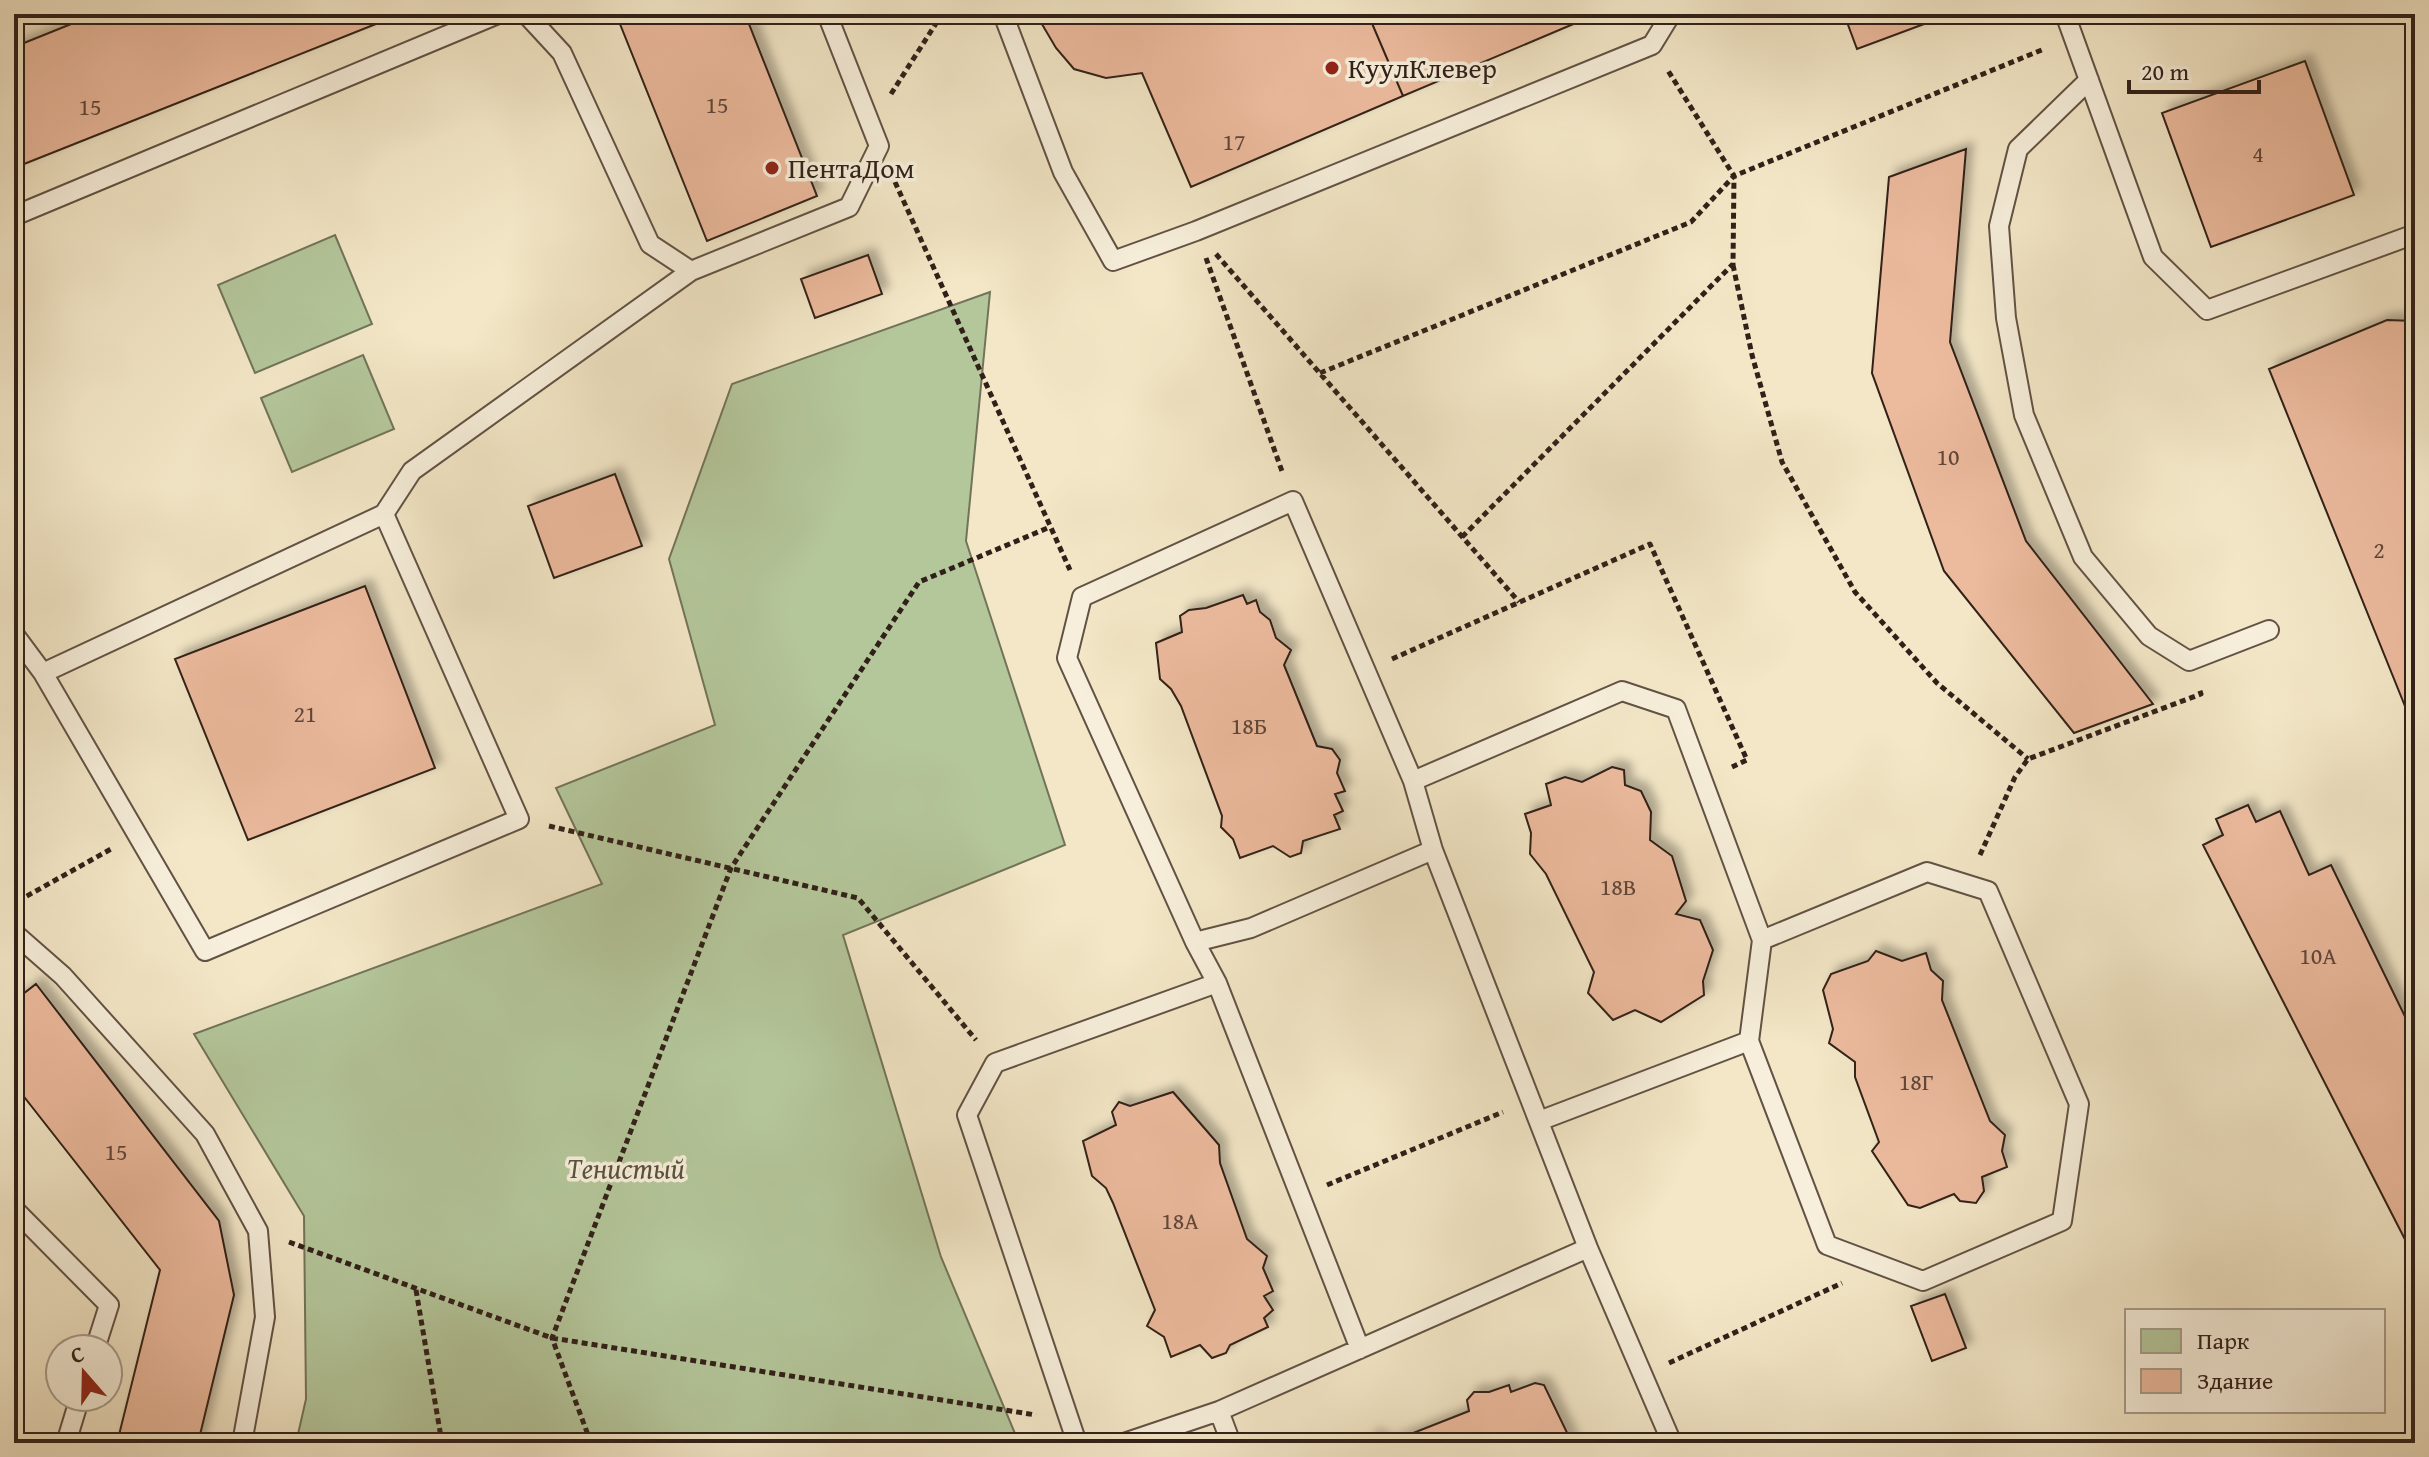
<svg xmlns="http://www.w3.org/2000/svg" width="2429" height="1457" font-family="'Gentium Book Plus',serif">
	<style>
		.green { fill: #b4c79b; stroke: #72745a; stroke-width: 2 }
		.building { fill: #ecba9d; stroke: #312019; stroke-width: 2; filter: url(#shadow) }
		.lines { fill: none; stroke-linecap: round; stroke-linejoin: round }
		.service-casing { stroke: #625244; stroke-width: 22 }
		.path { stroke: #312019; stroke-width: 5; stroke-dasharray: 6 4; stroke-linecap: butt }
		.service { stroke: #f7efdb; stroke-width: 18 }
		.poi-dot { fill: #8f2418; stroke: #f7efdb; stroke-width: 3 }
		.labels { text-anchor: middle; stroke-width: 7; stroke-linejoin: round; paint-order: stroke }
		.number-label { font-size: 24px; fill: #60463a }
		.poi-label { font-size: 28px; fill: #312019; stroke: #f7efdb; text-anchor: start }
		.park-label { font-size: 28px; font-style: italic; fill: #585240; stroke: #f7efdb }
	</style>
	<defs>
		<filter id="shadow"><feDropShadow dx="7" dy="-7" stdDeviation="4" flood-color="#0004"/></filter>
	</defs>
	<rect width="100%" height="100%" fill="#f3e7c7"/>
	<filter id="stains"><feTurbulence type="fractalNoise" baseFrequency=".0025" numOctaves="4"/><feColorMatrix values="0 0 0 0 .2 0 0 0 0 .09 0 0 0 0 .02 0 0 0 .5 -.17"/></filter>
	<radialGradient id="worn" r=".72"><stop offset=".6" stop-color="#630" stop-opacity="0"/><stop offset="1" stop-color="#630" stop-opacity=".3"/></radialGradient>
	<path class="green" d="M335,235L372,324L255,373L218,285Z
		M990,292L966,541L1065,845L843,935L941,1257L1019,1443H296L306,1399L304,1216L194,1034L602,884L556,788L715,725L669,559L732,384Z
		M363,355L394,429L292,472L261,398Z"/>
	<path class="building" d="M96,14H401L14,168V47Z
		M616,14H745L817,196L707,241Z
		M1036,14H1368L1403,96L1191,187L1142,73L1106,78L1074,69L1056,48Z
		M1368,14H1597L1403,96Z
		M1844,14H1951L1857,49Z
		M2305,61L2354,195L2211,247L2162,113Z
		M1966,149L1950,342L2026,541L2153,704L2074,733L1944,571L1872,373L1889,177Z
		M868,255L882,294L815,318L801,279Z
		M2387,320L2415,321V731L2269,369Z
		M615,474L642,546L554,578L528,506Z
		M365,586L435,768L248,840L175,659Z
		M1243,595L1247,604L1256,600L1260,612L1270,620L1276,638L1291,650L1284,665L1317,746L1332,749L1340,760L1337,773L1345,791L1335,794L1343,811L1334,815L1340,829L1303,841L1301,853L1290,857L1273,846L1240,858L1233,839L1221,827L1222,816L1181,706L1171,689L1160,679L1156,643L1182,632L1180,616L1189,610L1206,608Z
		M1612,767L1624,770L1625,785L1641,791L1651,812L1650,840L1672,856L1686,901L1676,914L1700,920L1713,950L1703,981L1704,995L1661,1022L1635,1010L1613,1020L1588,993L1594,972L1546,874L1530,854L1531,833L1525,814L1551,805L1546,784L1565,777L1582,782Z
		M2248,805L2256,822L2280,811L2309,875L2331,865L2415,1037V1259L2203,845L2223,835L2216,819Z
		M1876,951L1902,961L1926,953L1931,970L1943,981L1942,1000L1990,1121L2005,1135L2002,1151L2007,1167L1982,1177L1984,1191L1976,1203L1960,1201L1954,1194L1920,1208L1908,1205L1872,1151L1879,1142L1855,1077V1062L1829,1043L1833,1029L1823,990L1831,974L1868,961Z
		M36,984L219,1221L234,1295L198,1443H117L160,1270L14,1084V1001Z
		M1173,1092L1219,1145L1220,1163L1247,1239L1267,1256L1263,1268L1273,1291L1264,1296L1273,1310L1264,1318L1268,1327L1230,1345L1226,1353L1212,1358L1200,1345L1171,1357L1164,1337L1147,1326L1155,1310L1113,1203L1106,1188L1092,1176L1083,1141L1116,1125L1112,1112L1119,1102L1130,1106Z
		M1945,1294L1966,1348L1932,1361L1911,1306Z
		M1535,1383L1544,1385L1572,1443H1366L1372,1436L1388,1443L1469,1411L1467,1400L1474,1392H1489L1509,1385L1511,1392Z"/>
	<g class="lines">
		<g class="service-casing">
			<path id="service" d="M526,14L562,53L650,244L691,271L849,207L879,146L827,14
				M1003,14L1063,172L1113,261L1196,231L1652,45L1671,14
				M2065,14L2153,257L2207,310L2415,234
				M2089,80L2018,149L1999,226L2006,318L2024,415L2083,557L2149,636L2189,661L2269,630
				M14,216L498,14
				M14,634L43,673L384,514
				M43,673L205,951L519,819L384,514L412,471L691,271
				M1413,781L1433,850L1588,1248L1672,1443
				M1433,850L1251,928L1195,942L1067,658L1082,597L1293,501L1413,781L1622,691L1676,709L1762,940
				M14,933L63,976L205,1134L258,1231L265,1317L242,1443
				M1217,983L1360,1349
				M1539,1121L1749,1041L1762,940L1927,872L1988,891L2079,1104L2062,1221L1923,1281L1827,1245L1749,1041
				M14,1209L109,1305L95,1349
				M1219,1411L1231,1443
				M66,1443L80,1397
				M1077,1443L967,1115L995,1063L1217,983L1195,942
				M1124,1443L1219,1411L1588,1248"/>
		</g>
		<path class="path" d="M891,94L942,14
			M895,182L1070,570
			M1216,254L1519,602
			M1206,258L1283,474
			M1733,265L1752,355L1782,462L1855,592L1937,683L2028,759
			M1320,373L1691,222L1734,176L2044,49
			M1462,537L1733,264L1734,176L1667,69
			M1392,659L1650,544L1747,760L1732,767
			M549,826L858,898L976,1040
			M1980,855L2015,777L2028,759L2201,694L2199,688
			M18,901L111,849
			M1327,1185L1503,1112
			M289,1242L552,1338L1036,1415
			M416,1290L442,1443
			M1669,1363L1842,1283
			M591,1443L552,1338L731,868L919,582L1050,527"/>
		<use href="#service" class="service"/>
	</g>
	<g class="poi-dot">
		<circle cx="1332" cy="68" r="8"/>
		<circle cx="772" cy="168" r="8"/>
	</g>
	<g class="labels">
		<g class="number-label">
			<text x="717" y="113">15</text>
			<text x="90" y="115">15</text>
			<text x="1234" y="150">17</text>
			<text x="2258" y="162">4</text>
			<text x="1948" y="465">10</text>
			<text x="2379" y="558">2</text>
			<text x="305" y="722">21</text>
			<text x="1249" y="734">18Б</text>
			<text x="1618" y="895">18В</text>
			<text x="2318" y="964">10А</text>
			<text x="1916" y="1090">18Г</text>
			<text x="116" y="1160">15</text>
			<text x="1180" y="1229">18А</text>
		</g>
		<g class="poi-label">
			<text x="1348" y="78">КуулКлевер</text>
			<text x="788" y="178">ПентаДом</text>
		</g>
		<g class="park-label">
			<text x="626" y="1178">Тенистый</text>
		</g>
	</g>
	<rect width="2429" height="1457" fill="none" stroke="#f3e7c7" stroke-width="48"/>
	<rect x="16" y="16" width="2397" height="1425" fill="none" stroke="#312019" stroke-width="4"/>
	<rect x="24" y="24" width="2381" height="1409" fill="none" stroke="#312019" stroke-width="2"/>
	<rect x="2125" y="1309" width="260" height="104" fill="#f7efdb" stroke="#a89c8d" stroke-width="2"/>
	<rect x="2141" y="1329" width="40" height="24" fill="#b4c79b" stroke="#a89c8d" stroke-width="2"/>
	<text x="2197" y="1349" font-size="24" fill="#312019">Парк</text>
	<rect x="2141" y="1369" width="40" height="24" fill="#ecba9d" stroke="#a89c8d" stroke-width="2"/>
	<text x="2197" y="1389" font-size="24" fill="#312019">Здание</text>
	<g transform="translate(84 1373) rotate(340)"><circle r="38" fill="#f7efdb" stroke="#a89c8d" stroke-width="2"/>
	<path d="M0-6L14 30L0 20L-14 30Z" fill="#8f2418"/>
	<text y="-12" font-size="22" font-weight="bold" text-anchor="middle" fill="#312019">С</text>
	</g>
	<path d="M2129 80v12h130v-12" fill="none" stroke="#312019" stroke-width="4"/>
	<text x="2141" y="80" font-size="24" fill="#312019" stroke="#f7efdb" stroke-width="6" paint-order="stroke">20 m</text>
	<rect width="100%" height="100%" filter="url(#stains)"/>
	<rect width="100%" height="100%" fill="url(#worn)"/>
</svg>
